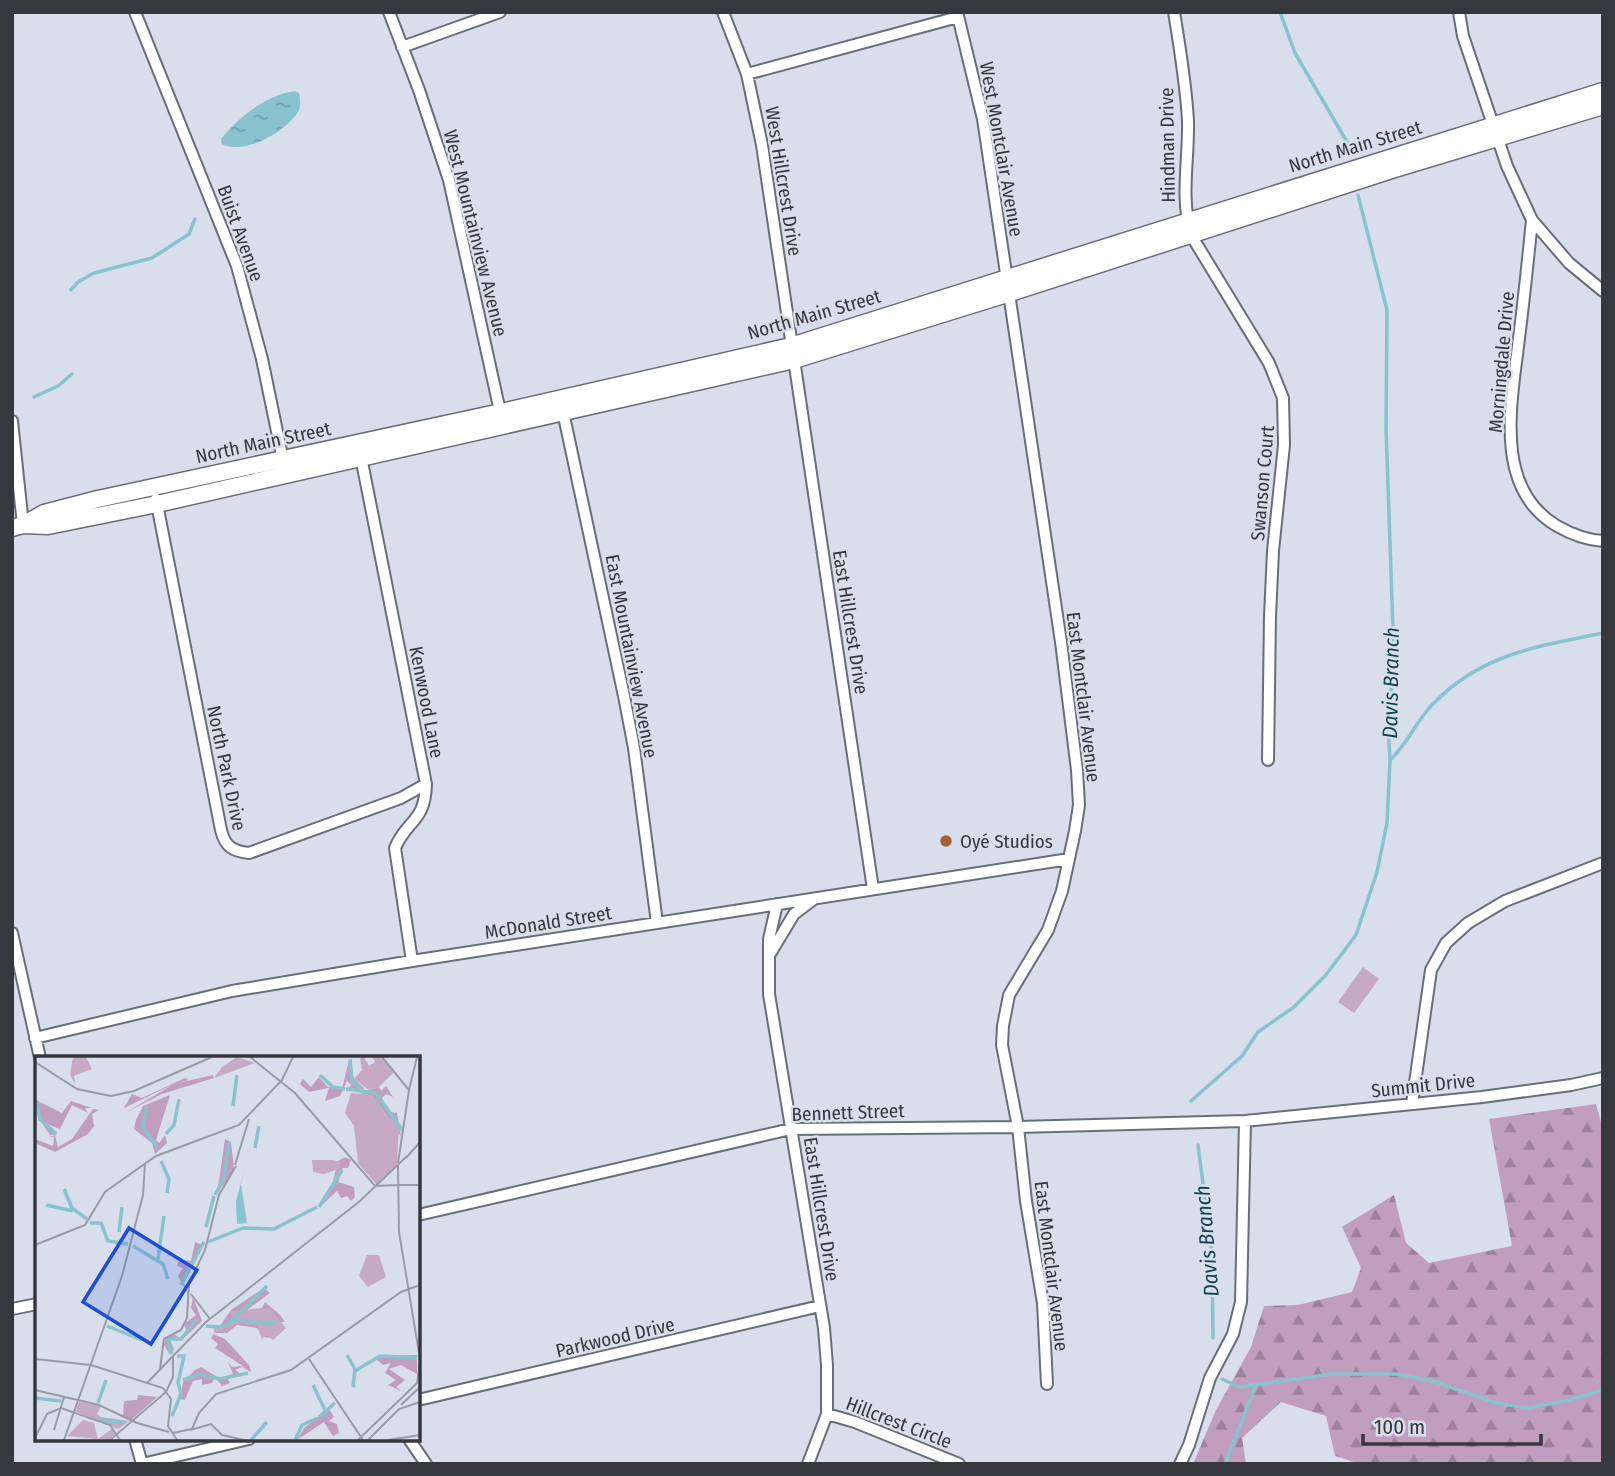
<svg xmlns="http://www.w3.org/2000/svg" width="1615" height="1476" font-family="'Fira Sans Condensed',sans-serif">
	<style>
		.forest { fill: url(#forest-firs) }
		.garden { fill: #c6a9c5 }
		.water { fill: url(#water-ripples) }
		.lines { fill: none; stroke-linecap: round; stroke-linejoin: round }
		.stream { stroke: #88c3ce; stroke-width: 3.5 }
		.street-casing { stroke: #696e7a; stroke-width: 14 }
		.secondary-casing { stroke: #696e7a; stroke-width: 19 }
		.street { stroke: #fff; stroke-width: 10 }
		.secondary { stroke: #fff; stroke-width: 16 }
		.poi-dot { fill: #a56131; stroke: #d9deec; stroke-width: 2.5 }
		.labels { text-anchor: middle; stroke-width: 5; stroke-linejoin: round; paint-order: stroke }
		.street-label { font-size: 19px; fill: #36383d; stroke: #d9deec }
		.poi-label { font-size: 19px; fill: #36383d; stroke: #d9deec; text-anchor: start }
		.water-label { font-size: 21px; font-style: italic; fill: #0d444d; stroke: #d9deec }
		.inset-river { fill: none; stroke: #88c3ce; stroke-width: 3.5 }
		.inset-road { fill: none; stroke: #989ca6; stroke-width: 2 }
		.view { fill: #1d4ed8; fill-opacity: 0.15; stroke: #1d4ed8; stroke-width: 3.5 }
		.inset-edge { fill: none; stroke: #36383d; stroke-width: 3.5 }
	</style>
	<defs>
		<pattern id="forest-firs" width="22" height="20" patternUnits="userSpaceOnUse" patternTransform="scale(1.75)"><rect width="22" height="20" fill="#c19dc0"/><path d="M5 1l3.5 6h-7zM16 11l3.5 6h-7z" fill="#9e819d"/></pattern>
		<pattern id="water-ripples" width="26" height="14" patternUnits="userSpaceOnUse" patternTransform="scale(1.75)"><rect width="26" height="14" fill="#88c3ce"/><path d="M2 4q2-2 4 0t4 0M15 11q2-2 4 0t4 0" fill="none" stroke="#709fa8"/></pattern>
	</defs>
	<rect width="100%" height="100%" fill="#d9deec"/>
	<path class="forest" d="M1596,1104L1603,1129V1463L1360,1464L1335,1456L1326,1416L1281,1402L1242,1438L1246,1464H1193L1216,1410L1251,1347L1264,1306L1298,1305L1352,1292L1361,1268L1342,1227L1394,1195L1406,1243L1429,1263L1512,1246L1489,1119Z"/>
	<path class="garden" d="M1363,967L1379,979L1354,1013L1338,1002Z"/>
	<path class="water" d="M295,91L299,93C300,99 301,104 299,110C288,131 244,156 222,144L221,139C239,117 266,95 295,91Z"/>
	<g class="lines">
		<path class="stream" d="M1280,12L1295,53L1347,142
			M71,290L78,282L94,273L152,258L189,234L195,219
			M34,397L58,386L72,374
			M1390,760C1409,743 1417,718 1436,701C1484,653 1540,646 1603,633
			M1191,1101L1242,1056L1258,1032L1294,1007L1325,976L1356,935L1377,872L1387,823L1390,760L1388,726L1394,659L1386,428L1387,310L1358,195
			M1198,1145L1212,1253L1213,1338
			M1222,1379L1239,1387L1332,1374H1395L1429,1380L1497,1403L1528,1408L1569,1400L1603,1390
			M1225,1464L1256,1385"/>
		<g class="street-casing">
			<path id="street" d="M135,12L237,266L262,359L284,465
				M389,12L419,90L449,180L501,416
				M723,12L747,74L762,145L873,889
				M957,12L983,119L1061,642L1077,770L1079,805L1075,831L1062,891L1048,930L1009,995L1003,1026L1002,1045L1018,1127L1026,1201L1043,1303L1047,1384
				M1174,12C1180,48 1186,84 1188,121C1189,160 1180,196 1191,235L1269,363L1283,398L1284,445L1273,551L1270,616L1268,760
				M1459,12L1463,36L1507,166L1532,220L1569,263L1603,291
				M402,47L500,12
				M747,74L958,17
				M1532,220C1528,260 1524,299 1519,338C1512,400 1492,488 1557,526C1571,534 1587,540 1603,541
				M562,407L624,696L634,748L657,923
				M12,421L23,525
				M360,452L426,784C425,823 407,819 395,848L412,961
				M156,499L221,830C225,847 233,851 249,853L401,798L426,784
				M777,904L769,939V994L824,1328L827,1365V1414L808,1464
				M12,933L40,1058
				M770,954L794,914L814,899
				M35,1038L232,991L412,961L1069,859
				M1412,1104L1431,970L1446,943L1468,923L1505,901L1603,863
				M418,1215L791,1129L1018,1127L1245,1121L1482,1097L1571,1085L1603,1078
				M12,1309L37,1304
				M418,1400L820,1306
				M827,1414L855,1422L959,1464
				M135,1439L142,1464L249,1439
				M409,1439L426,1464
				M1180,1464L1189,1445L1210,1378L1233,1334L1241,1302L1245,1121"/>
		</g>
		<g class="secondary-casing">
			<path id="secondary" d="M23,525L44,513L98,499L501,412L791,346L1603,91
				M12,528L23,525L48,526L157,504L794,360L1010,293L1395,169L1603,106"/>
		</g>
		<use href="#street" class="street"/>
		<use href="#secondary" class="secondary"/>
	</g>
	<circle class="poi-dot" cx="946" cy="841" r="7"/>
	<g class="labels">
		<g class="street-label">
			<text transform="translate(1167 145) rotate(-91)" y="7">Hindman Drive</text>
			<text transform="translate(1355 146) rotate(-17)" y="7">North Main Street</text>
			<text transform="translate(1002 149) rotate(80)" y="7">West Montclair Avenue</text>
			<text transform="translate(784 181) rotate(81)" y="7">West Hillcrest Drive</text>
			<text transform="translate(241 233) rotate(70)" y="7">Buist Avenue</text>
			<text transform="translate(476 233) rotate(76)" y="7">West Mountainview Avenue</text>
			<text transform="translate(814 314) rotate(-16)" y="7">North Main Street</text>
			<text transform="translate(1501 362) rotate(-85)" y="7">Morningdale Drive</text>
			<text transform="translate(263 442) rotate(-12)" y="7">North Main Street</text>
			<text transform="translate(1262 483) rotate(-85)" y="7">Swanson Court</text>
			<text transform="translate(851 622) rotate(81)" y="7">East Hillcrest Drive</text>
			<text transform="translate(632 656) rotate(79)" y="7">East Mountainview Avenue</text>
			<text transform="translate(1084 697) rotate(83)" y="7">East Montclair Avenue</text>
			<text transform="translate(427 702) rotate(79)" y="7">Kenwood Lane</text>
			<text transform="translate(227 768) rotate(78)" y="7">North Park Drive</text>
			<text transform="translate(548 922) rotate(-9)" y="7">McDonald Street</text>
			<text transform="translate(1423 1085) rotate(-6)" y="7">Summit Drive</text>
			<text transform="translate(848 1112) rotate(-2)" y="7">Bennett Street</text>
			<text transform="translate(822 1209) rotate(81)" y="7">East Hillcrest Drive</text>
			<text transform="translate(1052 1266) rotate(83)" y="7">East Montclair Avenue</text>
			<text transform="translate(615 1337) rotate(-13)" y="7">Parkwood Drive</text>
			<text transform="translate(899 1422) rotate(21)" y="7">Hillcrest Circle</text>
		</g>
		<g class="poi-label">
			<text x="960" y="848">Oyé Studios</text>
		</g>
		<g class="water-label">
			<text transform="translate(1391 683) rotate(-89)" y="7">Davis Branch</text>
			<text transform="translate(1207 1241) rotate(-95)" y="7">Davis Branch</text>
		</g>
	</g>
	<g transform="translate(35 1056)">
		<rect width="385" height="385" fill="#d9deec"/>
		<path d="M38,1H51L57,13L39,20L40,29L35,18ZM202,1L220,7L179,22L187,11Z" fill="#c6a9c5"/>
		<path d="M314,4L319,23L329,32L326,35L312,34L316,29L312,25L305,40L290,45L294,32L274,36L265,28L268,23L276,31L284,21L293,31L307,33ZM178,19L179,22L127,38L90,57L137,29L89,52L97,38L107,42L150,22L154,24L139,28ZM351,30L358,41L351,38L346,43L354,56L362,57L366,81L338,40L324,37L344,31L346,35ZM135,39L121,84L124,87L130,79L132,87L120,98L117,87L99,73L101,64L108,50ZM1,44L27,57L36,45L57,52H50L53,57L37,49L25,73L12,68L22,78L15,79L4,63ZM58,53L64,54L57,58L59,70L53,78L20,96L0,87V83L18,90L19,81H14L20,79L23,91L37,83ZM190,83L196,86L199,113L182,138ZM310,101L316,104L313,112H308L303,126L319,131L320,141L316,145L312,140L306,142L302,135L285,151L297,129L303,105ZM160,186L168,189L149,227L154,240L143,220L148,212L142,210L144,204L156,205ZM229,232L235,237L212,254L227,252L230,246L245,259L250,266L225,267L236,282L228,281L222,272L202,269L192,277H180L196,254ZM158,241L167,265L147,284H135L139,293L135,299L129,289L131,282L139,278L146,283L152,276L149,268L161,259L156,252ZM178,278L190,283L214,309L216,316L207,311L200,314L209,320L192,322L195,327L187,330L180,321L177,327L167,329V323L158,325L150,344L145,343L148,326L160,314L166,311L184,322L198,318L193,306L197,311L206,310L211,312L180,292L183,288L176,282ZM382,299V318L366,309L354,313L370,324L361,331L368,336L353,329L361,324L350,317L356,307L348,309L342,304L346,300ZM103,339L122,341L96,364L88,360L89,345L102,344ZM294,353L299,361L294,365L302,368L304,377L298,380L289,366L262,384L269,372Z" fill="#c19dc0"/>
		<path d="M316,37L338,39L351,60L364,68L362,109L342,129L323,107L319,70L310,57ZM48,364L59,367L63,383L77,373L80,378L73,384L32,380Z" fill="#c6a9c5"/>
		<path d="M277,104H298L306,106L304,113L289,118L278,116ZM234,252L251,272L238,284L231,279L227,283L222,270L206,267L179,277V271L199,265L195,256ZM44,346L66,350L62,358L66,361L94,365L83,373L40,355Z" fill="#c6a9c5"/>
		<path d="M329,1L334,10L340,6L337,1H345L359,16L344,31L334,34L319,23L327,14L325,2ZM332,199H344L351,221L333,231L324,220Z" fill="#c6a9c5"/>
		<path d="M210,112L206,128L212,167L202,168L201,145Z" fill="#88c3ce"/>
		<path class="inset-river" d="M315,3L317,25L328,34M285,19L298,31L310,33M311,33L341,37L367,74M1,45L5,63L21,78M112,49L108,71L122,91M198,50L202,19M131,78L139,69L144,43M220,92L224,70M126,105L134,123L132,137M29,133L37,152L52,163M180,139L189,122L194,86M11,149L38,155M284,151L307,114M55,167H66L73,185L93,188M171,171L179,140M84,176L87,151M173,186L208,172L239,173L282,151M98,190L128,208L133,223M123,203L129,160M146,229L169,186M196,265L232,230M72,270L107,284M171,270L184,271L201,264L241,268M137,298L132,283H146L162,263M312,299L320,313L318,331M320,315L345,300L382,302M148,324L165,318L185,323L213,317M278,329L290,354M0,342L26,345M63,347L71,324M137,360L146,338L143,326L149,300H142M284,361L300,347M66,363L90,367M216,384L232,366M260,384L267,369L283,362"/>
		<path class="inset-road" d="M215,1L260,37L340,130L363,129M347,1L374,34L363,107M0,6L42,33L76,40L99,35L177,1M374,34L382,1M371,102L385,86M200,109L214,63M363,109L364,176L385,303M363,129H385M0,189L50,169L70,136L121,100L204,69L247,24L258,1M156,238L175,263M0,303L56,309L128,332L136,343L133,370L142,384M274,303L328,384M125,313L129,283L146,274L152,262L154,228L170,194L184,139L201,110M112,327L171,266L325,145L372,100M0,334L64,349L102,367L134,376M366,349L385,331M19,374L29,341M155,374L176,368L187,379L209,384M138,377L157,373L164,357L181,338L256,314L366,236L385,229M0,382L12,358L26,352L75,369L85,384M29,384L87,220L108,139L110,107M75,384L131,336L138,321V300M323,384L382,327L385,307M333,384L364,353L385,346M353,384L385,379"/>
		<path class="view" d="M94,172L162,214L116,288L48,246Z"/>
		<rect width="385" height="385" class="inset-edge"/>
	</g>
	<rect width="1615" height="1476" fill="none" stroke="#36383d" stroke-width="28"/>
	<path d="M1363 1434v10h178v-10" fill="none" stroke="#36383d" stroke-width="3.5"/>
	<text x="1374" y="1434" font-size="21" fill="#36383d" stroke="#d9deec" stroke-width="5" paint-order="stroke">100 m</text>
</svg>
